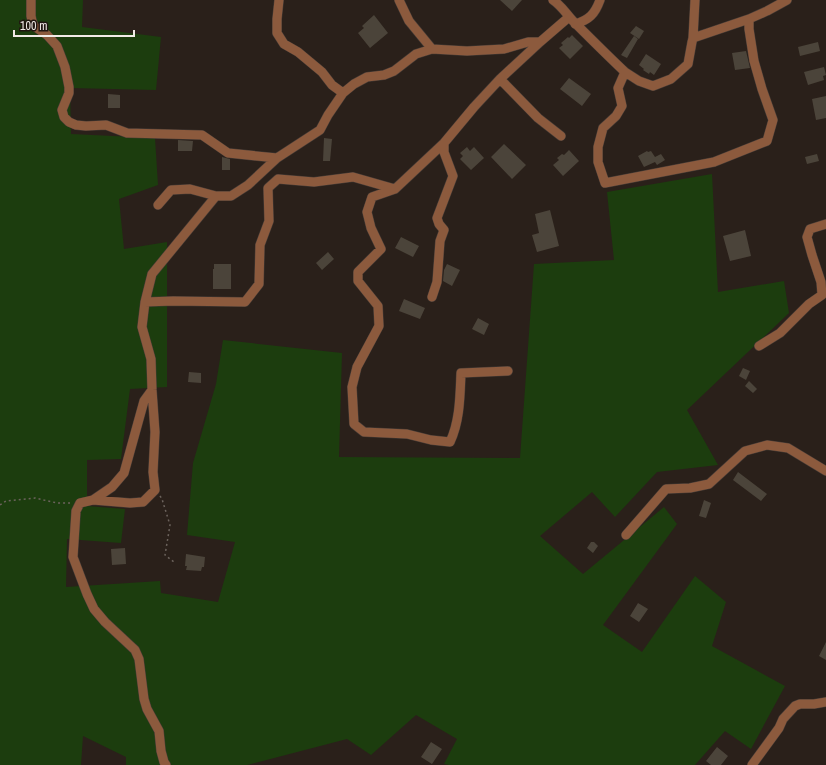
<svg xmlns="http://www.w3.org/2000/svg" width="826" height="765" font-family="'Archivo Narrow',sans-serif">
	<style>
		.green { fill: #1c3d0e }
		.building { fill: #4b443a }
		.lines { fill: none; stroke-linecap: round; stroke-linejoin: round }
		.minor-casing { stroke: #463c37; stroke-width: 10 }
		.path { stroke: #6c635d; stroke-width: 1.5; stroke-dasharray: 2 3; stroke-linecap: butt }
		.minor { stroke: #8c5a3d; stroke-width: 9 }
	</style>
	<rect width="100%" height="100%" fill="#2a201a"/>
	<path class="green" d="M0,0H83L82,27L161,37L156,90L70,88L71,134L155,138L158,185L119,199L124,249L167,242V387L130,389L121,459L87,460V506L125,509L121,543L67,539L66,587L160,581L161,593L218,602L235,542L187,535L193,463L216,384L223,340L342,353L339,457L520,458L534,264L614,260L607,192L712,174L718,292L784,281L789,313L687,410L718,465L657,472L615,517L592,492L540,536L583,574L664,507L677,524L603,625L642,652L695,576L726,602L712,646L785,686L751,749L725,731L695,765H449L444,764L457,739L416,715L371,755L347,739L247,765H126V757L83,736L81,765H0Z"/>
	<path class="building" d="M500,0H522L512,11Z
		M374,15L388,33L370,48L358,33L364,28L362,26Z
		M636,26L644,31L639,39L630,33Z
		M572,35L583,46L570,59L559,48L563,45L561,43L568,37L569,38Z
		M634,36L638,39L627,58L621,55Z
		M818,42L820,51L800,56L798,47Z
		M746,51L750,68L735,70L732,53Z
		M646,54L661,64L654,75L650,72L649,74L643,70L644,69L639,65Z
		M824,67L826,75L823,76L824,80L808,85L804,72Z
		M569,78L591,94L582,106L560,89Z
		M108,94L120,95V108H108Z
		M826,96V118L816,120L812,99Z
		M324,138L332,139L330,161H323Z
		M178,140L193,141L192,151H178Z
		M504,144L526,165L512,179L491,157Z
		M467,147L470,151L474,147L484,158L471,170L460,159L463,156L460,153Z
		M569,150L579,161L563,176L553,165L559,160L557,158L562,154L564,155Z
		M647,151L648,152L651,151L655,157L661,154L665,160L657,165L655,162L644,167L638,156Z
		M817,154L819,161L807,164L805,157Z
		M222,157L230,159V170H222Z
		M550,210L559,246L537,252L532,235L539,233L535,214Z
		M745,230L751,256L730,261L723,236Z
		M401,237L419,246L413,257L395,248Z
		M328,252L334,259L322,270L316,263Z
		M214,264H231V289H213V269H214Z
		M447,264L460,270L452,286L443,281L444,270Z
		M404,299L425,308L420,319L399,311Z
		M478,318L489,324L484,335L472,329Z
		M743,368L750,371L746,380L739,376Z
		M189,372L201,373V383L188,382Z
		M749,381L757,389L753,393L745,386Z
		M738,472L767,494L761,501L733,480Z
		M704,500L711,503L706,518L699,516Z
		M591,542H594L598,546L593,553L587,548Z
		M125,548L126,564L112,565L111,549Z
		M186,554L205,557L204,567H202L201,571L186,570L187,566H185Z
		M638,603L648,609L639,622L630,616Z
		M826,642V660L819,656Z
		M431,742L442,749L432,764L421,757Z
		M717,747L728,756L721,765H711L706,761Z"/>
	<g class="lines">
		<g class="minor-casing">
			<path id="minor" d="M31,0V16L32,21L34,26L47,35L57,46L65,67L69,87V93L62,110L64,117L69,122L76,125L86,126L106,125L127,133L202,135L228,153L277,158
				M279,0L277,19V33L284,44L298,52L322,72L332,85L343,93
				M399,0L409,21L432,49
				M553,0C562,6 567,15 574,22C591,39 608,56 625,72
				M749,19L693,38L692,42L688,64L671,79L653,86L639,81L625,72L618,88L622,106L616,116L603,128L598,147V162L605,183L714,162L767,141L773,120L762,89L754,61L749,29V19L767,11L787,0
				M575,24C589,20 595,14 600,0
				M693,38L695,0
				M500,79L538,118L561,136
				M158,205L171,190L190,189L216,196
				M432,297L437,282L440,241L444,230L439,224L437,218L453,176L444,152V143
				M145,302L173,301L245,302L259,284L260,245L269,221L268,188L278,179L314,182L353,177L395,189
				M759,346L780,333L809,304L822,295L821,282L812,255L807,237L810,229L826,224
				M508,371L461,373C460,396 460,421 450,442L431,440L407,434L364,432L354,424L352,387L357,367L379,326L378,306L358,281V272L381,249L371,228L367,212L372,197L395,189L444,143L474,107L500,79L540,42
				M93,500L112,487L124,473L144,401L152,390
				M626,535L666,489L690,488L709,484L745,451L767,445L788,448L826,471
				M166,765L164,762L161,751L159,731L147,709L144,699L139,659L135,650L105,622L94,609L87,594L73,557L76,511L80,503L93,500L130,503L143,502L155,490L153,472L155,432L152,390L151,359L142,327L145,302L152,274L216,196H231L248,185L277,158L320,130L328,115L343,93L354,84L367,77L384,75L394,71L416,54L432,49L467,51L504,49L528,42H540L569,17
				M752,765L779,728L783,719L795,706L800,704H814L826,702"/>
		</g>
		<path class="path" d="M160,496L162,499L170,525L165,555L174,562
			M0,505L6,501L35,498L57,503H70"/>
		<use href="#minor" class="minor"/>
	</g>
	<path d="M14 30v6h120v-6" fill="none" stroke="#f2ebe7" stroke-width="2"/>
	<text x="20" y="30" font-size="12" fill="#f2ebe7" stroke="#201611" stroke-width="3" paint-order="stroke">100 m</text>
</svg>
